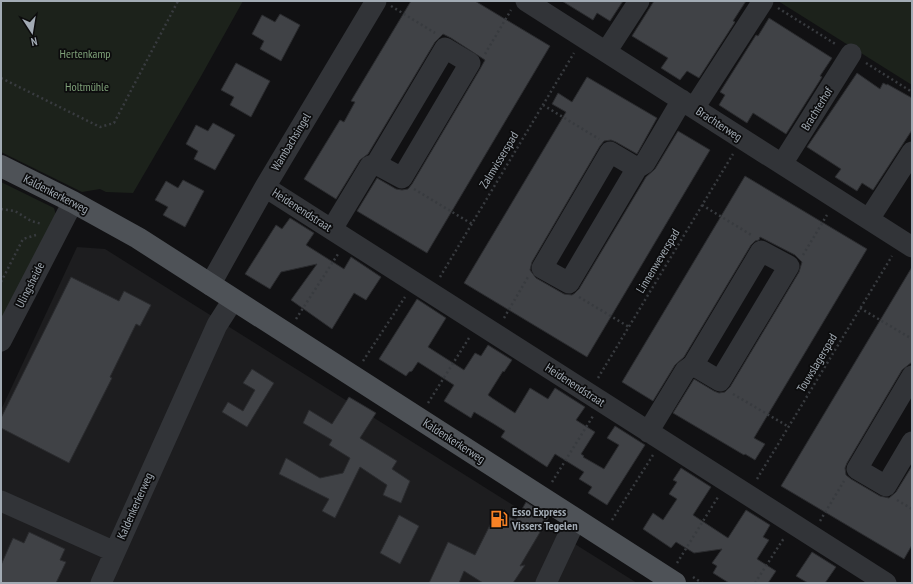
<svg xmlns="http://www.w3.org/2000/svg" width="913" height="584" font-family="'PT Sans Narrow',sans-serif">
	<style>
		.built { fill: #1d1d1f }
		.green { fill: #1c221b }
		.building { fill: #404246; stroke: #2b2c2f }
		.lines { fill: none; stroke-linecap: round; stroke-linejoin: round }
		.path { stroke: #383b3f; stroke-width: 2.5; stroke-dasharray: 2 3; stroke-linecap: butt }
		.minor { stroke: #323438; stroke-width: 21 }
		.major { stroke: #4e5257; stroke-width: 22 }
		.labels { text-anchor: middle; stroke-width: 3.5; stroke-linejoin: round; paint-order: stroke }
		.park-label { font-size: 12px; fill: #7ea078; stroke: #0c0c0d }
		.street-label { font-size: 12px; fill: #a2abb4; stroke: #0c0c0d }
		.poi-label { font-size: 12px; font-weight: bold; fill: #a2abb4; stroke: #0c0c0d; text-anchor: start }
	</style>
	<rect width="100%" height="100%" fill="#111113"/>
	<path class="built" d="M77,247L105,249L637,583H1V410Z"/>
	<path class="green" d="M1,1H243L200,78L133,193L106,192L100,189L82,192L1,152Z
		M778,1H912V85Z
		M1,182L54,208L56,215L1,324Z"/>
	<path class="building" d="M411,1H475L550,46L427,253L357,211L377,178L396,189L402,190L408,189L412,184L480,69L485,60L451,38L443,34L435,42L368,154L360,160L336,199L304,179L340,120L344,122L355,102L351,101Z
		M562,1H623L610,21L597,13L593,20Z
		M654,1H746L733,21L735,22L699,78L687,71L680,80L661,68L668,58L632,36Z
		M280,14L300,25L281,61L260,49L264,41L252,34L262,15L275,22Z
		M769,18L832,58L820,76L822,77L786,134L753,113L747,123L719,105L725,95L720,92L756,35L758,36Z
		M236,63L270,81L251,117L230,105L234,97L221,90Z
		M857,73L880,89L883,83L887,85V84L912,98V130L873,190L862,183L857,191L835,177L841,169L807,147Z
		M587,77L657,118L637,154L616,142L611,140L604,141L600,146L532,262L530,270L536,278L564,294L572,295L575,293L579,289L646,177L655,169L678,131L710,150L587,357L464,283L566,112L552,104L558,93L572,102Z
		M213,123L235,135L215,170L194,159L198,151L186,144L196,125L208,131Z
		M745,176L867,249L754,438L765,444L755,460L745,454L744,455L673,413L694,379L714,391L719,393L725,392L730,387L799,272L802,262L795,255L760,237L759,240L755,241L751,245L684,357L675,365L653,401L622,382Z
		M183,180L204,191L185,227L163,215L168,207L155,200L166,181L178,188Z
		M290,218L314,233L306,245L344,269L351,257L381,277L366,300L354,293L332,329L291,300L317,264L281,272L270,289L245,274L276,225L282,229Z
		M912,267V362L902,370L847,463L845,468L846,475L851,479L880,496L889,498L896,492L912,466V545L904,559L781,486Z
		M71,277L119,301L124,291L151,305L140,326L136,324L110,377L112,378L69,463L1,428V418Z
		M417,299L446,318L428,347L464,370L475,353L481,356L488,345L512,360L504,372L503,371L488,395L492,398L515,413L530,388L548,399L555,388L585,407L576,420L595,432L581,454L584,456L583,457L604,469L619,445L607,438L615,426L645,445L607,505L588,493L592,487L579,479L584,472L555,454L547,467L501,437L505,431L494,424L474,412L471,418L444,401L454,385L418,362L412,371L409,372L406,376L379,359Z
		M252,369L274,383L247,427L222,412L228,402L243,411L255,390L243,383Z
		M349,397L376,413L360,438L397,461L392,469L410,481L401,503L383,495L387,485L360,467L335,518L322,511L329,499L279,474L286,458L320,478L343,473L350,458L329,445L332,440L303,423L309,410L332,424Z
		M681,468L711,487L693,515L728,538L746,510L770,525L763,537L769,540L757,559L776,571L768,583H729L713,573L717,566L712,563L722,549L694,553L676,542L671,548L643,529L653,513L663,520L677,499L669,494L677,482L673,480Z
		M526,502L549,517L520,566L525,565L513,583H483L464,571L459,583H429L448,542L475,555L497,511L516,520Z
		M399,515L419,526L400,564L380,553Z
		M29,532L65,549L60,560L66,562L56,583H1V565L13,538L24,543Z
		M812,552L836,567L825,583H808L796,576Z"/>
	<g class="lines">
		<path class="path" d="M391,6L435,33
			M778,8L837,45
			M485,54L511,10
			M866,63L912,92
			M1,78L100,127L114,123L178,1
			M543,105L599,139
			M414,189L472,224
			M702,205L753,236
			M1,209L15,211L31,221L42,224
			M803,255L827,215
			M440,277L574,53
			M1,282L23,239L36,235
			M579,297L629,327
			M860,308L912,339
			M504,318L528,277
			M296,319L338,254
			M363,361L405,297
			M598,378L733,154
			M733,394L789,427
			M428,403L469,338
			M757,479L892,256
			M552,482L593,416
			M897,500L912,509
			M612,520L653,455
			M820,521L844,481
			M677,563L718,497
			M693,577L702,583
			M755,583L784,538"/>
		<path class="minor" d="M526,1L912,247
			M445,48L470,63L402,178L376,164Z
			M606,52L639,1
			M694,108L763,1
			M782,164L851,54
			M637,168L569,283L542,268L610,152L637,168L645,163L682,100
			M265,187L886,583
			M869,219L912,152
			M332,229L370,166L376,164
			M761,251L789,266L720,381L693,365Z
			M210,285L265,187L376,1
			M1,341L73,202
			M912,376L857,469L886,486L912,442
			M648,432L685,371L693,365
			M1,501L115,552
			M101,583L217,325L233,300
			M546,583L576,519"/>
		<path class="major" d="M1,166L73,202L138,238L675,583"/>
	</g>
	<defs>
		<g id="fuel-bare" transform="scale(1.38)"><path d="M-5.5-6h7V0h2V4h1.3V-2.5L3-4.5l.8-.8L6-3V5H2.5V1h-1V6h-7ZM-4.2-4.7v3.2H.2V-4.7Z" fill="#f68125" stroke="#0c0c0d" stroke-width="2.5" paint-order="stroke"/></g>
	</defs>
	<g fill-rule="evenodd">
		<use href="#fuel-bare" x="499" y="519"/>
	</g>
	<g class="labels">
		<g class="park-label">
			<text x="85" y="58">Hertenkamp</text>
			<text x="87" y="91">Holtmühle</text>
		</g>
		<g class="street-label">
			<text transform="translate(817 109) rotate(-58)" y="4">Brachterhof</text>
			<text transform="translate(719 124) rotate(33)" y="4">Brachterweg</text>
			<text transform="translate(291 142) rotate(-59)" y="4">Wambachsingel</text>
			<text transform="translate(499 160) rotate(-59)" y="4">Zalmvisserspad</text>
			<text transform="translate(56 194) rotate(27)" y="4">Kaldenkerkerweg</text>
			<text transform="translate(302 210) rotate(33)" y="4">Heidenendstraat</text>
			<text transform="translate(658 261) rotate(-59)" y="4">Linnenweverspad</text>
			<text transform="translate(30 285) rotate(-63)" y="4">Ulingsheide</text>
			<text transform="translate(817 363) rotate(-59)" y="4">Touwslagerspad</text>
			<text transform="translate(575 385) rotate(33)" y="4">Heidenendstraat</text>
			<text transform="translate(454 441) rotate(33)" y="4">Kaldenkerkerweg</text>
			<text transform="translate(135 506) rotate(-66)" y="4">Kaldenkerkerweg</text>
		</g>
		<g class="poi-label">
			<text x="512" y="516">Esso Express<tspan x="512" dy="14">Vissers Tegelen</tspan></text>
		</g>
	</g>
	<rect width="913" height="584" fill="none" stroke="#a2abb4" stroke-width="4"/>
	<g transform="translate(32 32) rotate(168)" stroke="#0c0c0d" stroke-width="3" paint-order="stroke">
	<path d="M0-3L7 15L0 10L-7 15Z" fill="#a2abb4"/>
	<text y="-6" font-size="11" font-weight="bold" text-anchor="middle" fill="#a2abb4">N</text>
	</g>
</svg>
